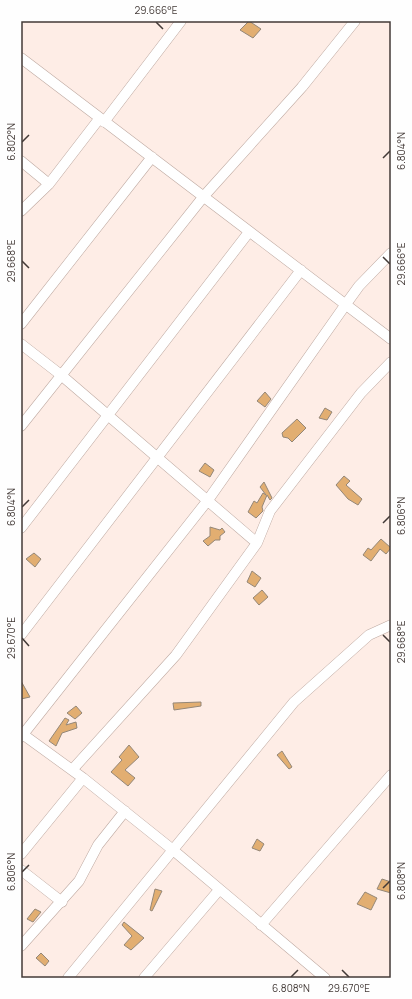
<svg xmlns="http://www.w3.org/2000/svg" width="412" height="999" font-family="Manrope,sans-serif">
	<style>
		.building { fill: #e2ae71; stroke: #948778 }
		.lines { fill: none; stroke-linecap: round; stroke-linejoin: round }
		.minor-casing { stroke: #bea9a1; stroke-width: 11 }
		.minor { stroke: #fff; stroke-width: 10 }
		.ticks { fill: none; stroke: #433a37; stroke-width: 1.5 }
		.neatline { fill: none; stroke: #433a37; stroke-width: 1.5 }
		.ticks-label { font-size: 10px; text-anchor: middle; fill: #433a37 }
	</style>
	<rect width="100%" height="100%" fill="#feede6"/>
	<path class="building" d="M249,21L261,29L253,38L240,30Z
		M265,392L271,399L265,407L257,401Z
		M325,408L332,412L327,420L319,418Z
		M297,419L306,428L292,442L288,438L283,437L282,433Z
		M205,463L214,470L210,477L199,471Z
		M344,476L350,481L346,485L362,499L358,505L348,499L336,485Z
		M264,482L272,498L270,500L267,495L262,507L263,511L256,518L248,512L254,501L257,503L263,493L266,495L260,487Z
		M210,527L220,530L222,528L225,532L220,536V540H215L208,546L203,541L210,536Z
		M381,539L391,548L386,554L380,549L371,561L363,555L368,548L371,550Z
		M34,553L41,559L35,567L26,559Z
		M252,571L261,578L255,587L247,582Z
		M262,590L268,597L259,605L253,598Z
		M21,681L30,697L21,699Z
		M201,702V706L174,710L173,703Z
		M76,706L82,713L75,719L67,713Z
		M65,718L69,720L66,725L76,722L77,728L62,733L56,746L49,741Z
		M129,745L139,757L125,770L135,778L128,786L111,772L122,760L119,757Z
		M282,751L292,767L289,769L277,755Z
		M257,839L264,844L260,851L252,848Z
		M382,879L391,882V893L377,889Z
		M155,889L162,891L152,911L150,910Z
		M365,892L377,898L371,910L357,904Z
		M35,909L41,912L33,922L27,919Z
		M124,922L144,938L131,950L124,945L132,936L122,925Z
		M41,953L49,961L45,966L36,958Z"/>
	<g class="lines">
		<g class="minor-casing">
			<path id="minor" d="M21,58L391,339
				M104,122L181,21
				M21,161L49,184
				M21,211L49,184L99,119
				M21,324L152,157
				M21,344L61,375L257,543
				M21,426L204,196L302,87L355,21
				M21,528L249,232
				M21,635L301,270
				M21,733L83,778L173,850L325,978
				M21,737L208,500L346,304L359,286L391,253
				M72,770L176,655L257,543L270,511L361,393L391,362
				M21,854L83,778
				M21,870L62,902
				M261,925L391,775
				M21,946L79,881L98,845L125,811
				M68,978L294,702L369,635L391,625
				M144,978L219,890"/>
		</g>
		<use href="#minor" class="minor"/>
	</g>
	<path class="ticks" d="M156,22L163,29M22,142L29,135M383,158L390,151M383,257L390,264M22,261L29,268M22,507L29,500M383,523L390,516M383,635L390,642M22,638L29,646M22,872L29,865M383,888L390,881M342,970L349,977M291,977L298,970"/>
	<rect width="412" height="999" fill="none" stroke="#fefefe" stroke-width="44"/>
	<rect x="22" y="22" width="368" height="955" class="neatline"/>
	<g class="ticks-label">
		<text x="156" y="14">29.666°E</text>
		<text transform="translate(11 142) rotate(-90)" y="4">6.802°N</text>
		<text transform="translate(401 151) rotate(-90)" y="4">6.804°N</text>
		<text transform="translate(11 261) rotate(-90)" y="4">29.668°E</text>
		<text transform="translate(401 264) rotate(-90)" y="4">29.666°E</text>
		<text transform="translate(11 507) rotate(-90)" y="4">6.804°N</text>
		<text transform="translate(401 516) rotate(-90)" y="4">6.806°N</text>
		<text transform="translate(11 638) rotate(-90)" y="4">29.670°E</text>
		<text transform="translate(401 642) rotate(-90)" y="4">29.668°E</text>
		<text transform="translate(11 872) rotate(-90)" y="4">6.806°N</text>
		<text transform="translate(401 881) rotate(-90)" y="4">6.808°N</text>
		<text x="291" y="992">6.808°N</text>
		<text x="349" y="992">29.670°E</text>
	</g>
</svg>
